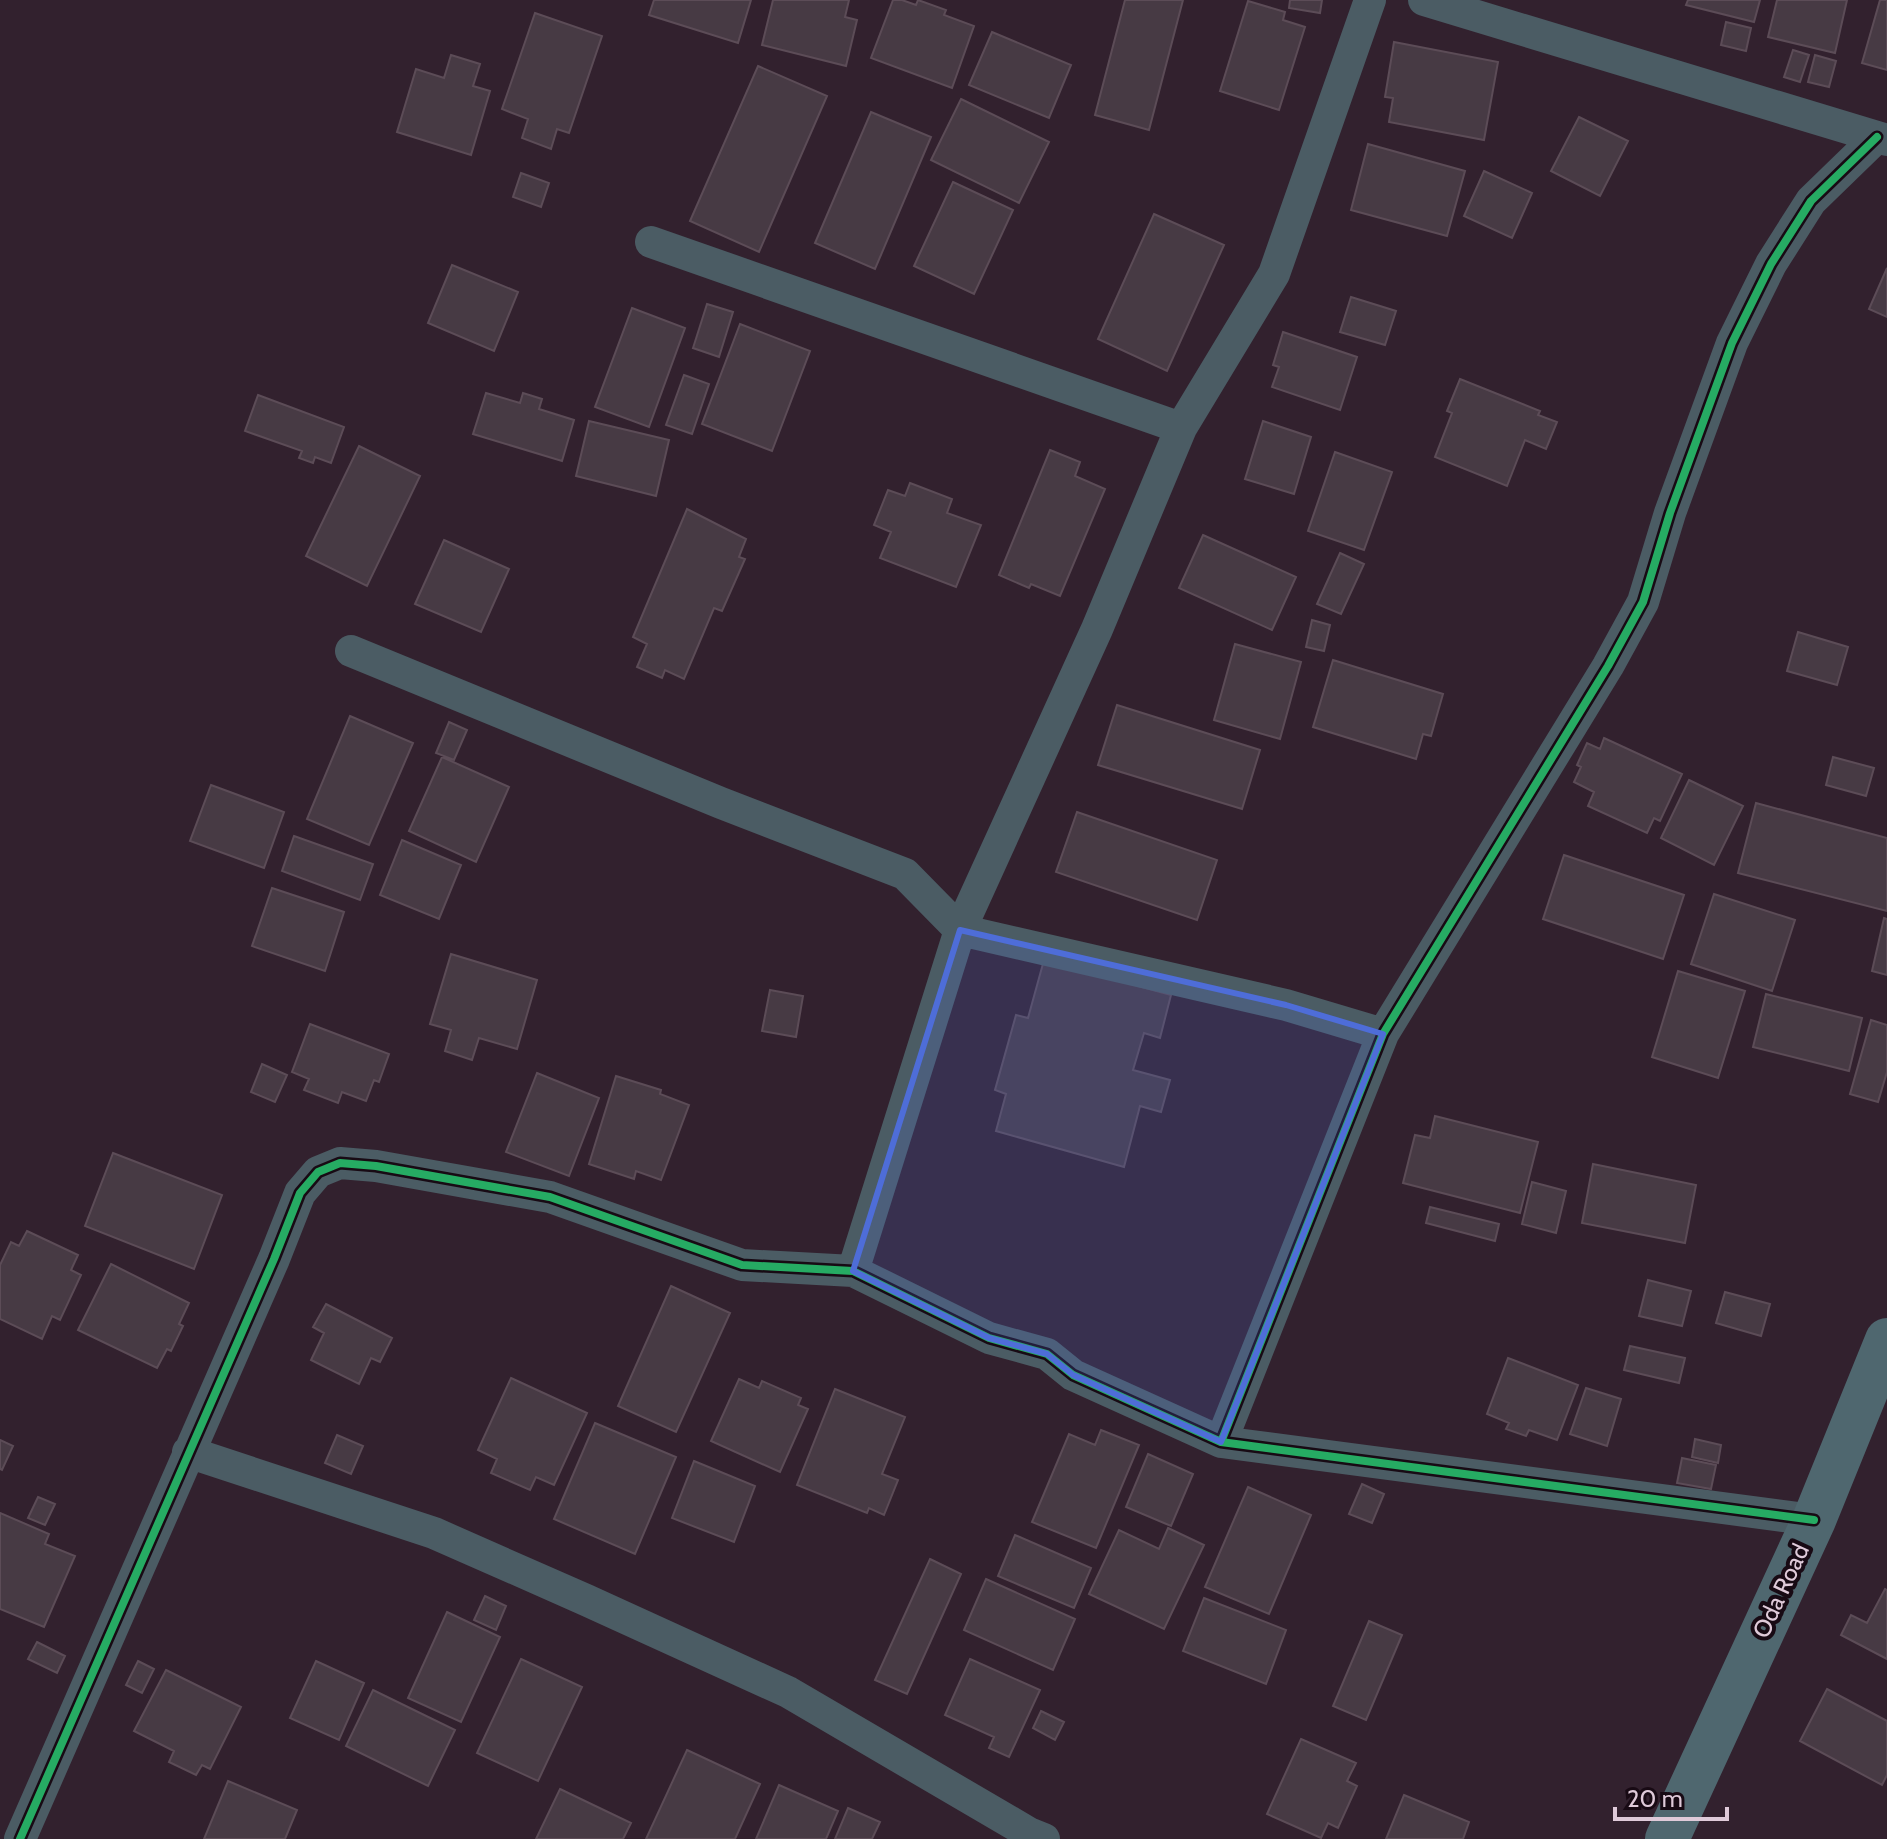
<svg xmlns="http://www.w3.org/2000/svg" width="1887" height="1839" font-family="Cabin,sans-serif">
	<style>
		.building { fill: #473a44; stroke: #5c4c57; stroke-width: 2 }
		.lines { fill: none; stroke-linecap: round; stroke-linejoin: round }
		.street { stroke: #4b5c64; stroke-width: 32 }
		.secondary { stroke: #4f676f; stroke-width: 44 }
		.cycleway-casing { stroke: #180a14; stroke-width: 13 }
		.cycleway { stroke: #26ab63; stroke-width: 8 }
		.marked { fill: #4e6dd8; fill-opacity: 0.2; stroke: #4e6dd8; stroke-width: 6; stroke-linejoin: round }
		.labels { text-anchor: middle; stroke-width: 8; stroke-linejoin: round; paint-order: stroke }
		.street-label { font-size: 24px; fill: #dfcad9; stroke: #180a14 }
	</style>
	<rect width="100%" height="100%" fill="#32212e"/>
	<path class="building" d="M654,0H751L738,43L649,15Z
		M773,0H849L845,17L857,20L846,66L762,45Z
		M893,0H902L916,5L918,0L946,10L944,15L974,26L952,88L871,58Z
		M1125,0H1183L1149,130L1095,115Z
		M1290,0H1322L1320,13L1289,8Z
		M1688,0H1760L1754,22L1686,5Z
		M1777,0H1847L1835,53L1768,37Z
		M1880,0H1887V70L1862,63Z
		M1248,1L1285,12L1283,20L1305,27L1279,110L1220,91Z
		M535,13L602,36L569,133L557,129L551,149L522,138L528,119L502,109Z
		M1726,22L1751,28L1746,51L1721,45Z
		M992,32L1071,65L1049,118L969,85Z
		M1394,42L1498,62L1484,140L1389,122L1393,98L1385,97Z
		M1793,50L1809,55L1800,82L1784,77Z
		M451,55L480,64L473,86L490,91L471,155L397,132L416,69L444,78Z
		M1815,55L1836,61L1829,87L1808,82Z
		M758,66L827,96L759,252L690,221Z
		M961,99L1049,142L1019,203L931,160Z
		M871,112L931,137L875,269L815,243Z
		M1579,117L1628,141L1600,196L1551,171Z
		M1368,144L1465,171L1447,236L1351,210Z
		M1484,171L1532,193L1512,238L1464,216Z
		M521,173L549,183L541,207L513,197Z
		M953,182L1013,210L974,294L914,266Z
		M1154,214L1224,245L1167,371L1098,339Z
		M452,265L518,292L494,351L428,323Z
		M1887,268V317L1869,309Z
		M1351,297L1396,311L1385,345L1340,332Z
		M707,304L733,312L719,357L693,348Z
		M632,308L685,328L649,427L595,407Z
		M740,324L810,351L772,451L702,424Z
		M1283,332L1357,357L1340,410L1272,387L1279,367L1273,365Z
		M684,375L709,384L692,434L666,425Z
		M1460,379L1540,411L1538,415L1557,422L1546,449L1525,440L1507,486L1435,457L1452,413L1447,411Z
		M486,393L520,403L523,393L542,399L539,409L574,420L562,461L473,434Z
		M258,395L344,427L331,463L315,457L313,463L299,458L302,451L245,431Z
		M589,421L669,440L656,496L576,476Z
		M1263,421L1311,437L1294,494L1245,479Z
		M359,446L420,476L367,586L306,556Z
		M1050,450L1080,462L1075,476L1105,489L1060,596L1031,584L1029,588L999,575Z
		M1335,452L1392,472L1364,550L1308,531Z
		M910,483L952,499L947,513L981,525L956,587L880,558L891,532L874,525L888,490L905,496Z
		M687,509L746,539L739,557L745,559L722,611L714,608L684,679L665,670L662,678L637,667L647,644L633,637Z
		M1203,535L1296,577L1272,630L1179,588Z
		M444,540L509,569L481,632L415,604Z
		M1340,553L1364,564L1341,614L1317,604Z
		M1312,620L1330,625L1324,651L1306,647Z
		M1798,632L1848,647L1837,685L1787,671Z
		M1235,644L1301,662L1280,739L1214,720Z
		M1333,660L1443,694L1431,736L1423,734L1416,759L1313,727Z
		M1117,705L1260,750L1242,809L1098,765Z
		M350,716L413,743L369,845L307,819Z
		M449,722L467,730L454,760L436,753Z
		M1604,738L1682,774L1660,821L1654,818L1647,833L1588,806L1594,792L1574,782L1581,767L1577,765L1587,743L1600,749Z
		M442,757L509,787L476,862L409,831Z
		M1833,757L1874,768L1866,796L1826,785Z
		M1689,780L1743,806L1714,865L1661,838Z
		M211,785L284,812L264,868L190,841Z
		M1756,803L1887,838V911L1738,873Z
		M1077,812L1217,860L1197,920L1056,872Z
		M294,836L373,864L360,900L282,871Z
		M402,840L461,865L439,919L380,895Z
		M1564,855L1684,895L1663,959L1543,919Z
		M272,888L344,912L325,971L252,946Z
		M1714,894L1795,920L1772,991L1691,964Z
		M1884,918L1887,919V975L1872,971Z
		M451,954L537,980L517,1049L479,1038L472,1060L445,1051L451,1030L430,1024Z
		M1044,960L1171,995L1160,1038L1144,1033L1133,1070L1170,1080L1161,1112L1140,1106L1124,1167L996,1131L1006,1094L995,1090L1016,1015L1028,1018Z
		M1678,971L1745,991L1718,1078L1652,1057Z
		M770,990L803,996L796,1037L762,1031Z
		M1766,994L1862,1018L1849,1071L1753,1047Z
		M1871,1020L1887,1025V1072L1878,1102L1850,1094Z
		M310,1024L389,1054L379,1082L374,1080L366,1101L342,1092L338,1103L304,1090L309,1079L292,1072Z
		M262,1064L287,1075L275,1102L251,1092Z
		M537,1073L599,1098L569,1176L506,1152Z
		M616,1076L661,1090L660,1094L689,1105L661,1180L636,1171L634,1179L589,1164Z
		M1435,1116L1538,1142L1520,1213L1403,1183L1415,1135L1430,1138Z
		M113,1153L222,1195L194,1269L85,1226Z
		M1593,1164L1696,1185L1685,1243L1582,1223Z
		M1532,1182L1566,1191L1556,1233L1522,1224Z
		M1430,1207L1499,1224L1495,1241L1426,1223Z
		M27,1231L78,1255L71,1270L81,1275L60,1320L52,1316L42,1339L0,1319V1265L11,1242L19,1246Z
		M111,1264L189,1303L179,1324L183,1326L171,1351L167,1349L157,1368L78,1330Z
		M1648,1280L1691,1291L1682,1326L1639,1316Z
		M671,1286L730,1313L676,1432L618,1406Z
		M1725,1292L1770,1304L1761,1336L1716,1323Z
		M326,1304L392,1338L380,1362L371,1358L359,1384L311,1360L324,1333L313,1327Z
		M1630,1346L1685,1358L1679,1383L1624,1370Z
		M1508,1358L1578,1385L1557,1440L1529,1430L1526,1436L1506,1429L1509,1423L1487,1414Z
		M511,1378L587,1413L554,1485L536,1477L530,1490L491,1473L497,1459L478,1450Z
		M739,1379L759,1388L762,1381L801,1398L798,1405L808,1409L780,1472L711,1441Z
		M1586,1388L1621,1399L1607,1446L1570,1434Z
		M835,1389L905,1417L882,1474L898,1480L884,1515L869,1508L867,1513L797,1485Z
		M595,1423L676,1457L635,1554L554,1519Z
		M1101,1430L1139,1445L1096,1548L1032,1522L1069,1434L1095,1445Z
		M337,1435L363,1446L351,1474L325,1463Z
		M1695,1439L1721,1445L1718,1463L1692,1457Z
		M0,1440L13,1446L2,1470L0,1469Z
		M1148,1454L1193,1474L1171,1526L1126,1507Z
		M1682,1458L1716,1465L1711,1489L1677,1483Z
		M694,1461L755,1486L734,1542L672,1518Z
		M1362,1484L1384,1494L1372,1523L1349,1514Z
		M1248,1487L1311,1515L1269,1614L1205,1587Z
		M38,1497L55,1504L45,1525L28,1518Z
		M0,1513L49,1534L45,1544L75,1556L44,1627L0,1609Z
		M1168,1528L1204,1545L1164,1629L1089,1594L1119,1530L1159,1549Z
		M1015,1535L1091,1568L1074,1608L998,1576Z
		M930,1559L961,1574L907,1694L875,1680Z
		M986,1579L1075,1619L1053,1670L964,1630Z
		M1885,1589L1887,1590V1659L1841,1635L1851,1615L1867,1623Z
		M485,1596L506,1606L496,1630L474,1620Z
		M1204,1598L1286,1630L1266,1684L1183,1651Z
		M447,1612L500,1637L461,1722L408,1698Z
		M1369,1621L1402,1635L1366,1720L1333,1706Z
		M37,1642L65,1656L57,1673L28,1659Z
		M521,1659L582,1687L538,1781L477,1753Z
		M970,1659L1040,1690L1009,1757L989,1748L994,1737L945,1715Z
		M138,1661L154,1669L142,1693L126,1685Z
		M316,1661L364,1683L339,1740L290,1718Z
		M166,1670L241,1707L210,1769L202,1765L196,1775L169,1762L174,1751L134,1731Z
		M1827,1689L1887,1721V1775L1882,1785L1800,1741Z
		M373,1690L455,1730L428,1786L346,1746Z
		M1041,1711L1064,1722L1055,1740L1033,1728Z
		M1301,1739L1356,1763L1347,1781L1357,1786L1338,1828L1328,1823L1321,1838L1267,1814Z
		M687,1750L760,1784L735,1839H646Z
		M228,1781L297,1810L285,1839H204Z
		M779,1785L838,1811L826,1839H756Z
		M560,1789L631,1823L623,1839H536Z
		M1404,1795L1469,1822L1463,1839H1386Z
		M848,1808L880,1822L872,1839H835Z"/>
	<g class="lines">
		<path class="street" d="M1424,0L1887,140
			M651,242L1181,428
			M351,651L721,803L905,874L960,930L1286,1005L1383,1034
			M853,1271L960,930L1097,629L1181,428L1274,274L1370,0
			M1221,1442L1383,1034L1608,666L1643,602L1670,513L1732,343L1771,264L1811,201L1877,137
			M188,1452L434,1533L586,1600L788,1692L1029,1833L1044,1839
			M20,1839L274,1259L300,1193L318,1172L340,1163L376,1166L550,1197L742,1265L853,1271L989,1338L1047,1354L1073,1375L1221,1442L1814,1520"/>
		<path class="secondary" d="M1667,1839L1814,1520L1887,1340"/>
		<g class="cycleway-casing">
			<path id="cycleway" d="M1221,1442L1383,1034L1608,666L1643,602L1670,513L1732,343L1771,264L1811,201L1877,137
				M20,1839L274,1259L300,1193L318,1172L340,1163L376,1166L550,1197L742,1265L853,1271L989,1338L1047,1354L1073,1375L1221,1442L1814,1520"/>
		</g>
		<use href="#cycleway" class="cycleway"/>
	</g>
	<path class="marked" d="M960,930L1286,1005L1383,1034L1221,1442L1073,1375L1047,1354L989,1338L853,1271Z"/>
	<g class="labels">
		<g class="street-label">
			<text transform="translate(1781 1591) rotate(-65)" y="8">Oda Road</text>
		</g>
	</g>
	<path d="M1615 1807v12h112v-12" fill="none" stroke="#dfcad9" stroke-width="4"/>
	<text x="1627" y="1807" font-size="24" fill="#dfcad9" stroke="#180a14" stroke-width="6" paint-order="stroke">20 m</text>
</svg>
